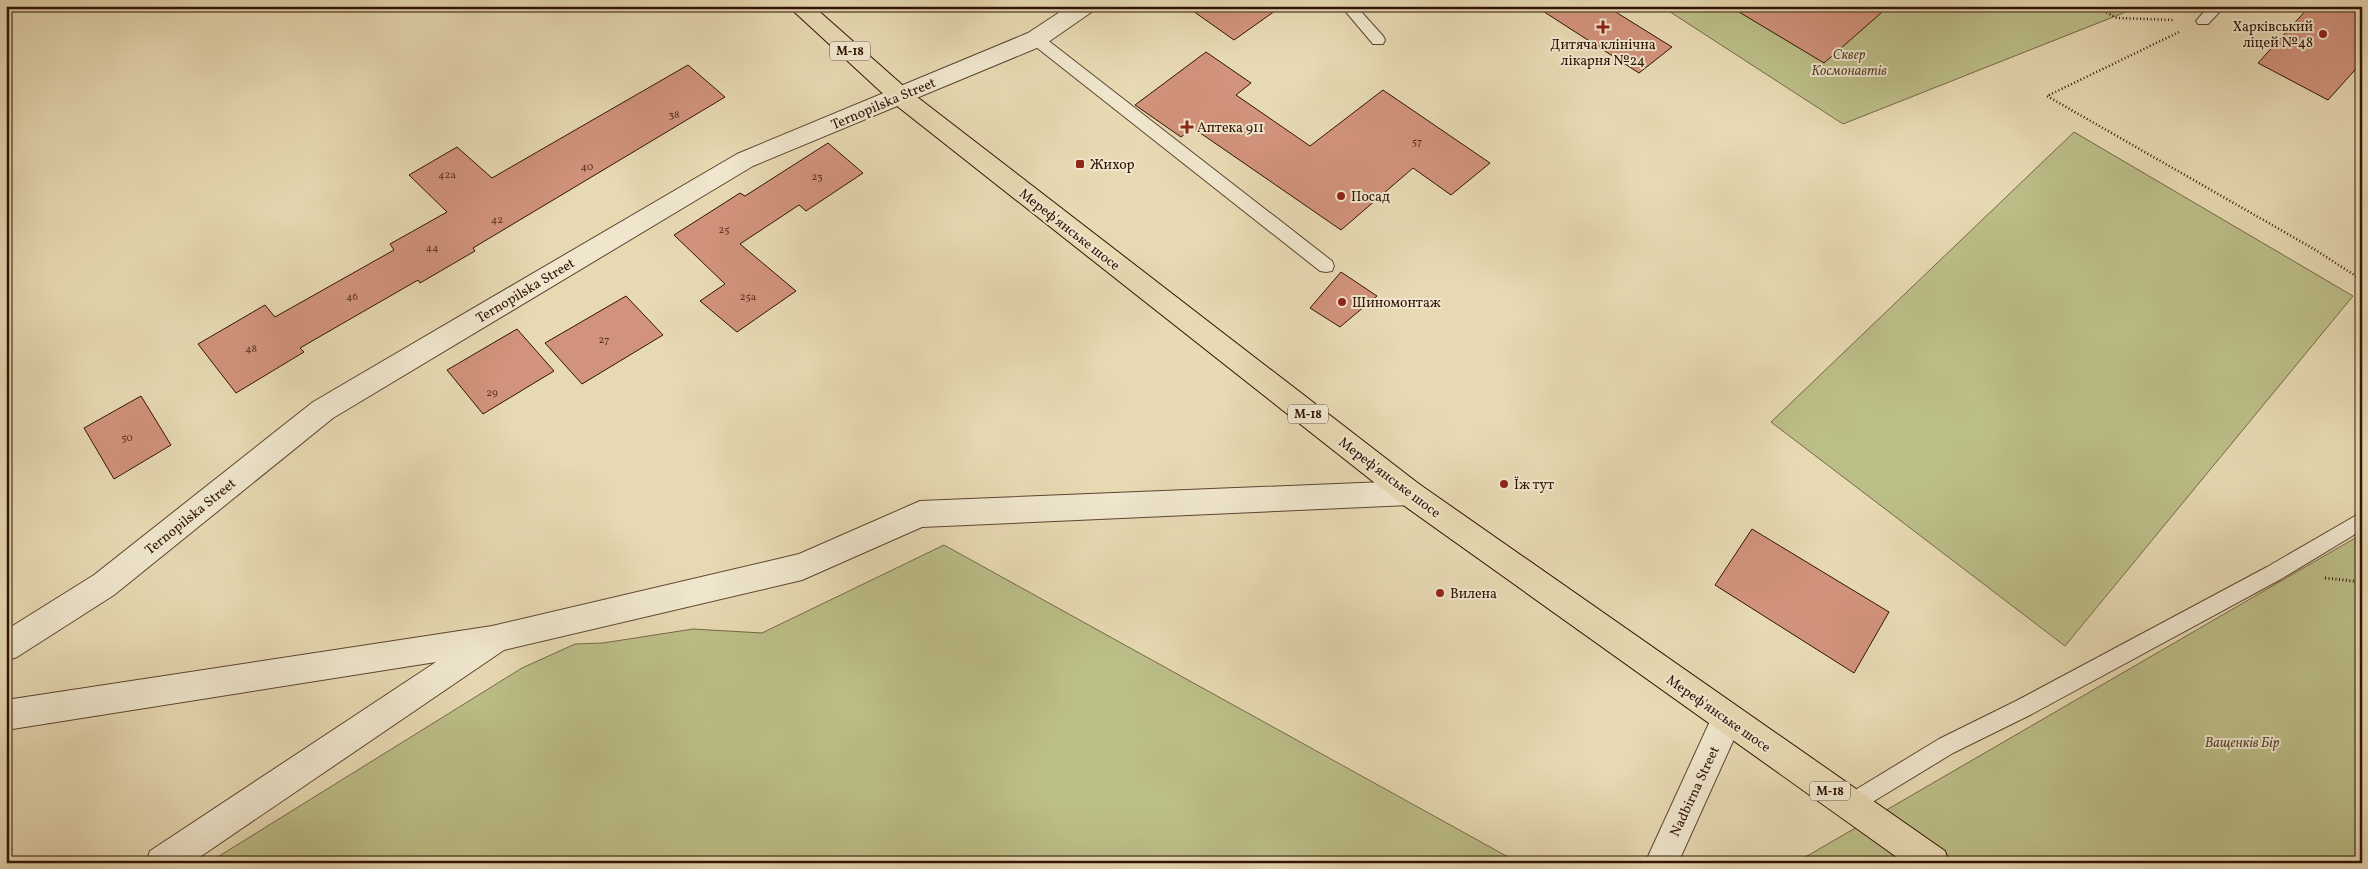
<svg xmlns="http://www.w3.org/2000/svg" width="2368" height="869" font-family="Vollkorn,serif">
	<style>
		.green { fill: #bcbe88; stroke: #766846 }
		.building { fill: #d1937b; stroke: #311305 }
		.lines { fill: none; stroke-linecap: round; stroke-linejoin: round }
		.service-casing { stroke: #5e4430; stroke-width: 2 }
		.minor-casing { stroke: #5e4430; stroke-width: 2 }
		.trunk-casing { stroke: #311305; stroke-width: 2 }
		.path-far1 { stroke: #311305; stroke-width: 2.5; stroke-dasharray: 1 2.5; stroke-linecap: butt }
		.path { stroke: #311305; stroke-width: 3; stroke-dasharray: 1 2.5; stroke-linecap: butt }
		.service { fill: #efe6cd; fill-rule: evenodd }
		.minor { fill: #efe6cd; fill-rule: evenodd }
		.trunk { fill: #e7d9b2; fill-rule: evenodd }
		.poi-dot { fill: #8f2418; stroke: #efe6cd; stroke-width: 2 }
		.labels { text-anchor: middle; stroke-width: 4; stroke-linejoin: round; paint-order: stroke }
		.number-label { font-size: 11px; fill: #593322 }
		.shield { fill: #efe6cd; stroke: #6a5241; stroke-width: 1 }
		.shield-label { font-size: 12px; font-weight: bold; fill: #311305 }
		.poi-label { font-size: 14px; fill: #311305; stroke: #efe6cd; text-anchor: start }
		.park-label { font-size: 14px; font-style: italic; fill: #5b462c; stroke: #efe6cd }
		.street-label { font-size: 14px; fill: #311305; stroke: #efe6cd }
	</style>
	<rect width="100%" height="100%" fill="#e7d9b2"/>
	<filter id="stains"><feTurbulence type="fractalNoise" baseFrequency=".004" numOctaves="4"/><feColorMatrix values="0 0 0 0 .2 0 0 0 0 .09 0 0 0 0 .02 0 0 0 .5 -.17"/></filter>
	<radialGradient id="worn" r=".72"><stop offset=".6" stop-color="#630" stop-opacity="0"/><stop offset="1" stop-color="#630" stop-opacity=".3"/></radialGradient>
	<path class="green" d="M1661,6H2141L1843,124Z
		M2074,132L2353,296L2065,646L1771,422Z
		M2362,534V863H1795Z
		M944,545L1519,863H208L522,668L575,644L603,643L693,629L762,633Z"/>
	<path class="building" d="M1186,6H1282L1234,40Z
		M1535,6H1606L1672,47L1639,73Z
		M1729,6H1889L1824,63Z
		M2310,6H2362V62L2328,100L2258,63Z
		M1206,52L1251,83L1236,95L1310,146L1383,90L1490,163L1451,195L1413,168L1341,230L1193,128L1181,137L1135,105Z
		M688,65L725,97L473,248L475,251L420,283L418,280L300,348L304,352L236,393L198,344L265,305L275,317L394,250L390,244L447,212L409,175L457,147L492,178Z
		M828,143L863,173L806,211L799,205L740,244L796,291L737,332L700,301L725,284L674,235L740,193L745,196Z
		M1341,272L1377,296L1340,327L1310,308Z
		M626,296L663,335L582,384L545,343Z
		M517,329L554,371L483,414L447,370Z
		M141,396L171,445L114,479L84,428Z
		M1752,529L1889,612L1854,673L1715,585Z"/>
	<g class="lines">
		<g class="service-casing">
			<path id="service" d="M1341,6H1356L1383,36L1385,40L1383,44H1373Z
				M2209,6H2225L2208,24H2198L2196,21Z
				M1036,34L1041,35L1332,261L1334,266L1332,271L1326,272L1320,271L1031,43L1029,39L1031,35Z
				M2362,512V530L2281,579L2030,715L1953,753L1856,812L1849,815L1842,812L1839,805L1842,798L1939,739L2016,701L2267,567Z"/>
		</g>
		<g class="minor-casing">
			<path id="minor" d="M1069,6H1096L1093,11L1044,45L753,166L333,418L114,595L17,657L6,661V630L94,575L313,402L737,154L1028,33Z
				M1409,481L1419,484L1423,493L1419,502L1409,505L922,527L802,580L504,650L191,863H146L150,851L436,662L6,730V700L492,626L799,554L920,501Z
				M1727,704L1738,708L1743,719L1678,863H1645L1716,708Z"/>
		</g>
		<g class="trunk-casing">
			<path id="trunk" d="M788,6H813L908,90L1419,484L1945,851L1949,863H1905L1399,502L892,102Z"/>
		</g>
		<path class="path-far1" d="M2094,6L2117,18L2175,20
			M2179,32L2047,96L2314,249L2362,280"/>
		<path class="path" d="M2325,578L2362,582"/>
		<use href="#service" class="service"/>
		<use href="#minor" class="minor"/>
		<use href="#trunk" class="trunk"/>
	</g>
	<g class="poi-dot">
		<path d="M1600.5 19.5h5v5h5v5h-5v5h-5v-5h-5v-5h5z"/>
		<circle cx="2323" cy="34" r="5"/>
		<path d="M1184.5 119.5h5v5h5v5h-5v5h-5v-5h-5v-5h5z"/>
		<rect x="1075" y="159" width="10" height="10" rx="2.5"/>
		<circle cx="1341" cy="196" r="5"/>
		<circle cx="1342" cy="302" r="5"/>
		<circle cx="1504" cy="484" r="5"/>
		<circle cx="1440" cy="593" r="5"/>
	</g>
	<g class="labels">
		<g class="number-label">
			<text x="674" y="118">38</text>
			<text x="1417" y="145">57</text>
			<text x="587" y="170">40</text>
			<text x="447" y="178">42а</text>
			<text x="817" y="180">23</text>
			<text x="497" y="223">42</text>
			<text x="724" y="233">25</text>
			<text x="432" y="251">44</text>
			<text x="352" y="300">46</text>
			<text x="748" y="300">25а</text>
			<text x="604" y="343">27</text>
			<text x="251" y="352">48</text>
			<text x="492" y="396">29</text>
			<text x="127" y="441">50</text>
		</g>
		<g class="shield">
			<rect x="830" y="41.5" width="40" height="19" rx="4"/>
			<rect x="1288" y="404.5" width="40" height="19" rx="4"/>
			<rect x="1810" y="781.5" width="40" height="19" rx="4"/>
		</g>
		<g class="shield-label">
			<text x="850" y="55">М-18</text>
			<text x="1308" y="418">М-18</text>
			<text x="1830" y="795">М-18</text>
		</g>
		<g class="poi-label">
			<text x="2313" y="31" text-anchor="end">Харківський<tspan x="2313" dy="16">ліцей №48</tspan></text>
			<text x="1603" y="49" text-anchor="middle">Дитяча клінічна<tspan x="1603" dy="16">лікарня №24</tspan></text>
			<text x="1197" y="132">Аптека 911</text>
			<text x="1090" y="169">Жихор</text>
			<text x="1351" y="201">Посад</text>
			<text x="1352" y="307">Шиномонтаж</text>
			<text x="1514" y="489">Їж тут</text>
			<text x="1450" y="598">Вилена</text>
		</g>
		<g class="park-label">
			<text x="1849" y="59">Сквер<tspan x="1849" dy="16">Космонавтів</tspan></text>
			<text x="2242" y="747">Ващенків Бір</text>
		</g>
		<g class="street-label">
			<text transform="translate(883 103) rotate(-23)" y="5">Ternopilska Street</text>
			<text transform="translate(1070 229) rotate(38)" y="5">Мереф'янське шосе</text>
			<text transform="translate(525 290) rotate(-31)" y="5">Ternopilska Street</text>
			<text transform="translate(1390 477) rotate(37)" y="5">Мереф'янське шосе</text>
			<text transform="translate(190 516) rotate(-39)" y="5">Ternopilska Street</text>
			<text transform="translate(1719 713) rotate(35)" y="5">Мереф'янське шосе</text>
			<text transform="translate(1694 791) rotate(-65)" y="5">Nadbirna Street</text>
		</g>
	</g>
	<rect width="2368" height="869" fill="none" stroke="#e7d9b2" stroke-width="25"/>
	<rect x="8" y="8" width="2353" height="854" fill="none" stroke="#311305" stroke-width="2.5"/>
	<rect x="12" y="12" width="2343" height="844" fill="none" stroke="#311305"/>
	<rect width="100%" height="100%" filter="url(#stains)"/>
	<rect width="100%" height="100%" fill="url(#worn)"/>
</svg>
